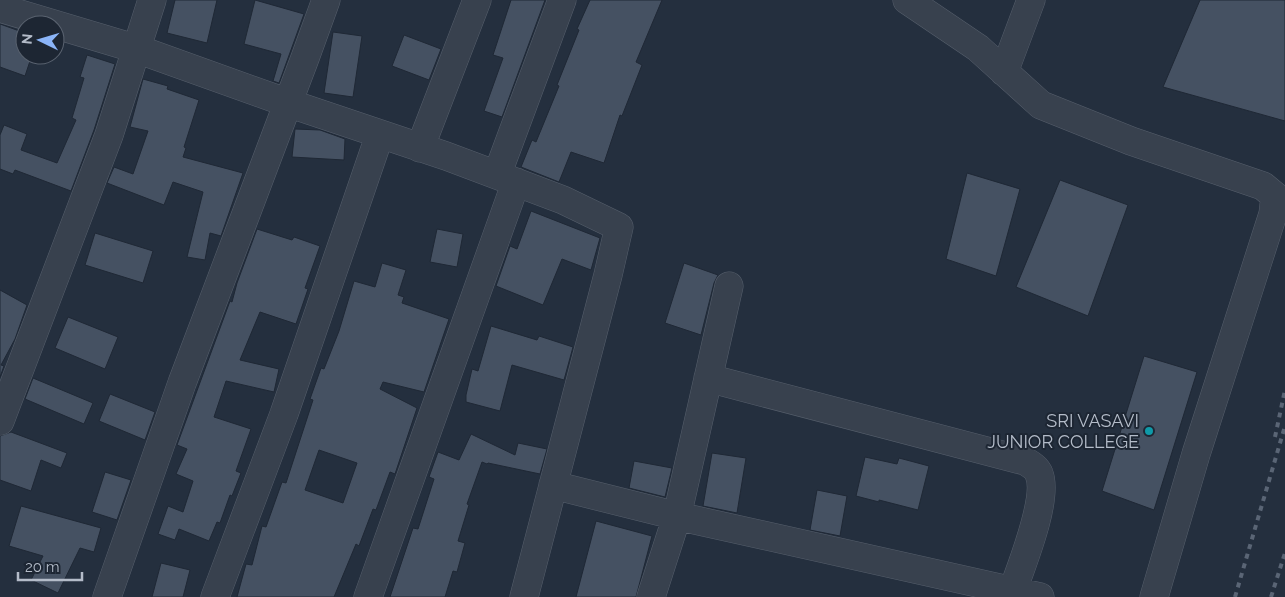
<svg xmlns="http://www.w3.org/2000/svg" width="1285" height="597" font-family="Raleway,sans-serif">
	<style>
		.building { fill: #455162; stroke: #1f2835; fill-rule: evenodd }
		.lines { fill: none; stroke-linecap: round; stroke-linejoin: round }
		.minor-casing { stroke: #565f6c; stroke-width: 29 }
		.minor { stroke: #38414e; stroke-width: 28 }
		.rail { stroke: #5a6575; stroke-width: 4; stroke-dasharray: 5 5; stroke-linecap: butt }
		.culture-dot { fill: #0f9aa8; stroke: #1d2633; stroke-width: 2 }
		.labels { text-anchor: middle; stroke-width: 4; stroke-linejoin: round; paint-order: stroke }
		.poi-label { font-size: 18px; fill: #b4bcc9; stroke: #1d2633; text-anchor: end }
	</style>
	<rect width="100%" height="100%" fill="#242f3e"/>
	<path class="building" d="M175,0H217L207,43L167,33Z
		M255,0L304,14L279,83L273,81L281,54L244,44Z
		M511,0H545L502,117L484,111L503,58L493,55Z
		M590,0H662L636,62L642,65L622,116L620,115L604,163L571,152L559,182L521,167L532,140L536,142L559,86L557,85L579,30L577,29Z
		M1200,0H1285V121L1163,87Z
		M0,24L25,33V55H32L25,76L0,67Z
		M333,32L362,36L353,97L324,93Z
		M404,35L441,49L429,80L392,66Z
		M87,55L115,64L94,130L71,191L15,170L13,174L0,169V135L4,125L27,134L21,150L57,163L76,120L72,118L84,78L80,77Z
		M143,79L168,86L167,89L199,100L184,147L186,148L183,157L243,173L221,236L210,233L205,260L187,257L203,192L173,182L164,205L107,183L114,167L133,174L148,131L130,127Z
		M295,129L320,130L345,139L344,160L292,157Z
		M967,173L1020,189L996,276L946,259Z
		M1060,180L1128,205L1088,316L1016,287Z
		M531,211L600,238L591,270L562,259L543,305L496,286L510,246L517,249Z
		M257,229L292,240L294,237L320,246L305,288L308,289L296,324L260,312L240,360L279,369L274,392L226,381L214,417L251,429L236,471L241,473L232,496L230,495L220,523L217,522L209,541L179,529L175,540L158,534L168,506L183,512L193,481L176,474L187,449L177,445L230,301L232,302L237,283Z
		M437,229L463,234L457,267L430,262Z
		M95,233L153,251L143,283L85,265Z
		M382,263L406,270L398,295L404,297L402,303L449,319L424,392L383,382L380,389L417,408L395,474L390,472L376,510L373,509L359,546L356,544L334,597H237L246,564L252,565L262,526L266,527L282,482L286,483L313,400L310,399L321,368L324,369L339,331L354,281L375,287ZM319,450L357,463L343,503L305,490Z
		M684,263L718,275L714,283L701,335L665,323Z
		M0,290L27,305L15,339L1,365L4,366L0,377Z
		M68,317L118,337L105,369L55,348Z
		M491,326L537,340L539,336L573,347L564,380L512,365L500,411L466,402V395L472,369L478,371Z
		M1144,356L1197,372L1154,510L1102,491Z
		M33,378L93,403L84,424L25,399Z
		M110,394L155,412L145,440L99,421Z
		M11,432L67,453L61,468L41,460L31,491L0,480V436Z
		M471,434L515,455L518,443L547,449L540,474L488,463L487,464L482,462L467,504L469,505L458,541L465,543L457,572L453,571L445,597H390L413,528L418,529L434,479L429,477L438,452L459,460Z
		M712,453L746,458L737,513L703,506Z
		M865,457L897,464L899,458L929,466L918,510L879,500V502L856,496Z
		M634,461L672,468L665,497L629,488Z
		M105,472L131,480L117,520L92,512Z
		M817,490L847,496L840,536L810,530Z
		M21,506L101,528L94,552L80,548L58,593L31,580L43,556L9,546Z
		M596,521L652,536L636,597H576Z
		M161,563L190,570L183,597H152Z"/>
	<g class="lines">
		<g class="minor-casing">
			<path id="minor" d="M907,0L978,48L1041,105L1131,141L1263,186L1275,196L1273,214L1196,454L1154,597
				M0,8L137,49L288,103L446,156L563,200L619,227L608,275L524,597
				M1004,72L1031,0
				M420,148L477,0
				M497,175L562,0
				M708,378L1025,461C1030,464 1037,468 1039,474C1049,498 1022,564 1013,590
				M0,421L109,135L152,0
				M553,485L677,516L1040,597
				M107,597L182,383L305,58L326,0
				M215,597L284,414L380,134
				M368,597L516,182
				M651,597L677,516L729,286"/>
		</g>
		<use href="#minor" class="minor"/>
		<path class="rail" d="M1275,437L1285,390
			M1235,597L1285,426
			M1271,597L1285,553"/>
	</g>
	<circle class="culture-dot" cx="1149" cy="431" r="5"/>
	<g class="labels">
		<g class="poi-label">
			<text x="1139" y="427">SRI VASAVI<tspan x="1139" dy="21">JUNIOR COLLEGE</tspan></text>
		</g>
	</g>
	<g transform="translate(40 40) rotate(275)"><circle r="24" fill="#1d2633" stroke="#59626f"/>
	<path d="M0-4L9 19L0 12L-9 19Z" fill="#8ab4f8"/>
	<text y="-8" font-size="14" font-weight="bold" text-anchor="middle" fill="#b4bcc9">N</text>
	</g>
	<path d="M18 572v8h64v-8" fill="none" stroke="#b4bcc9" stroke-width="2.5"/>
	<text x="25" y="572" font-size="15" fill="#b4bcc9" stroke="#1d2633" stroke-width="4" paint-order="stroke">20 m</text>
</svg>
